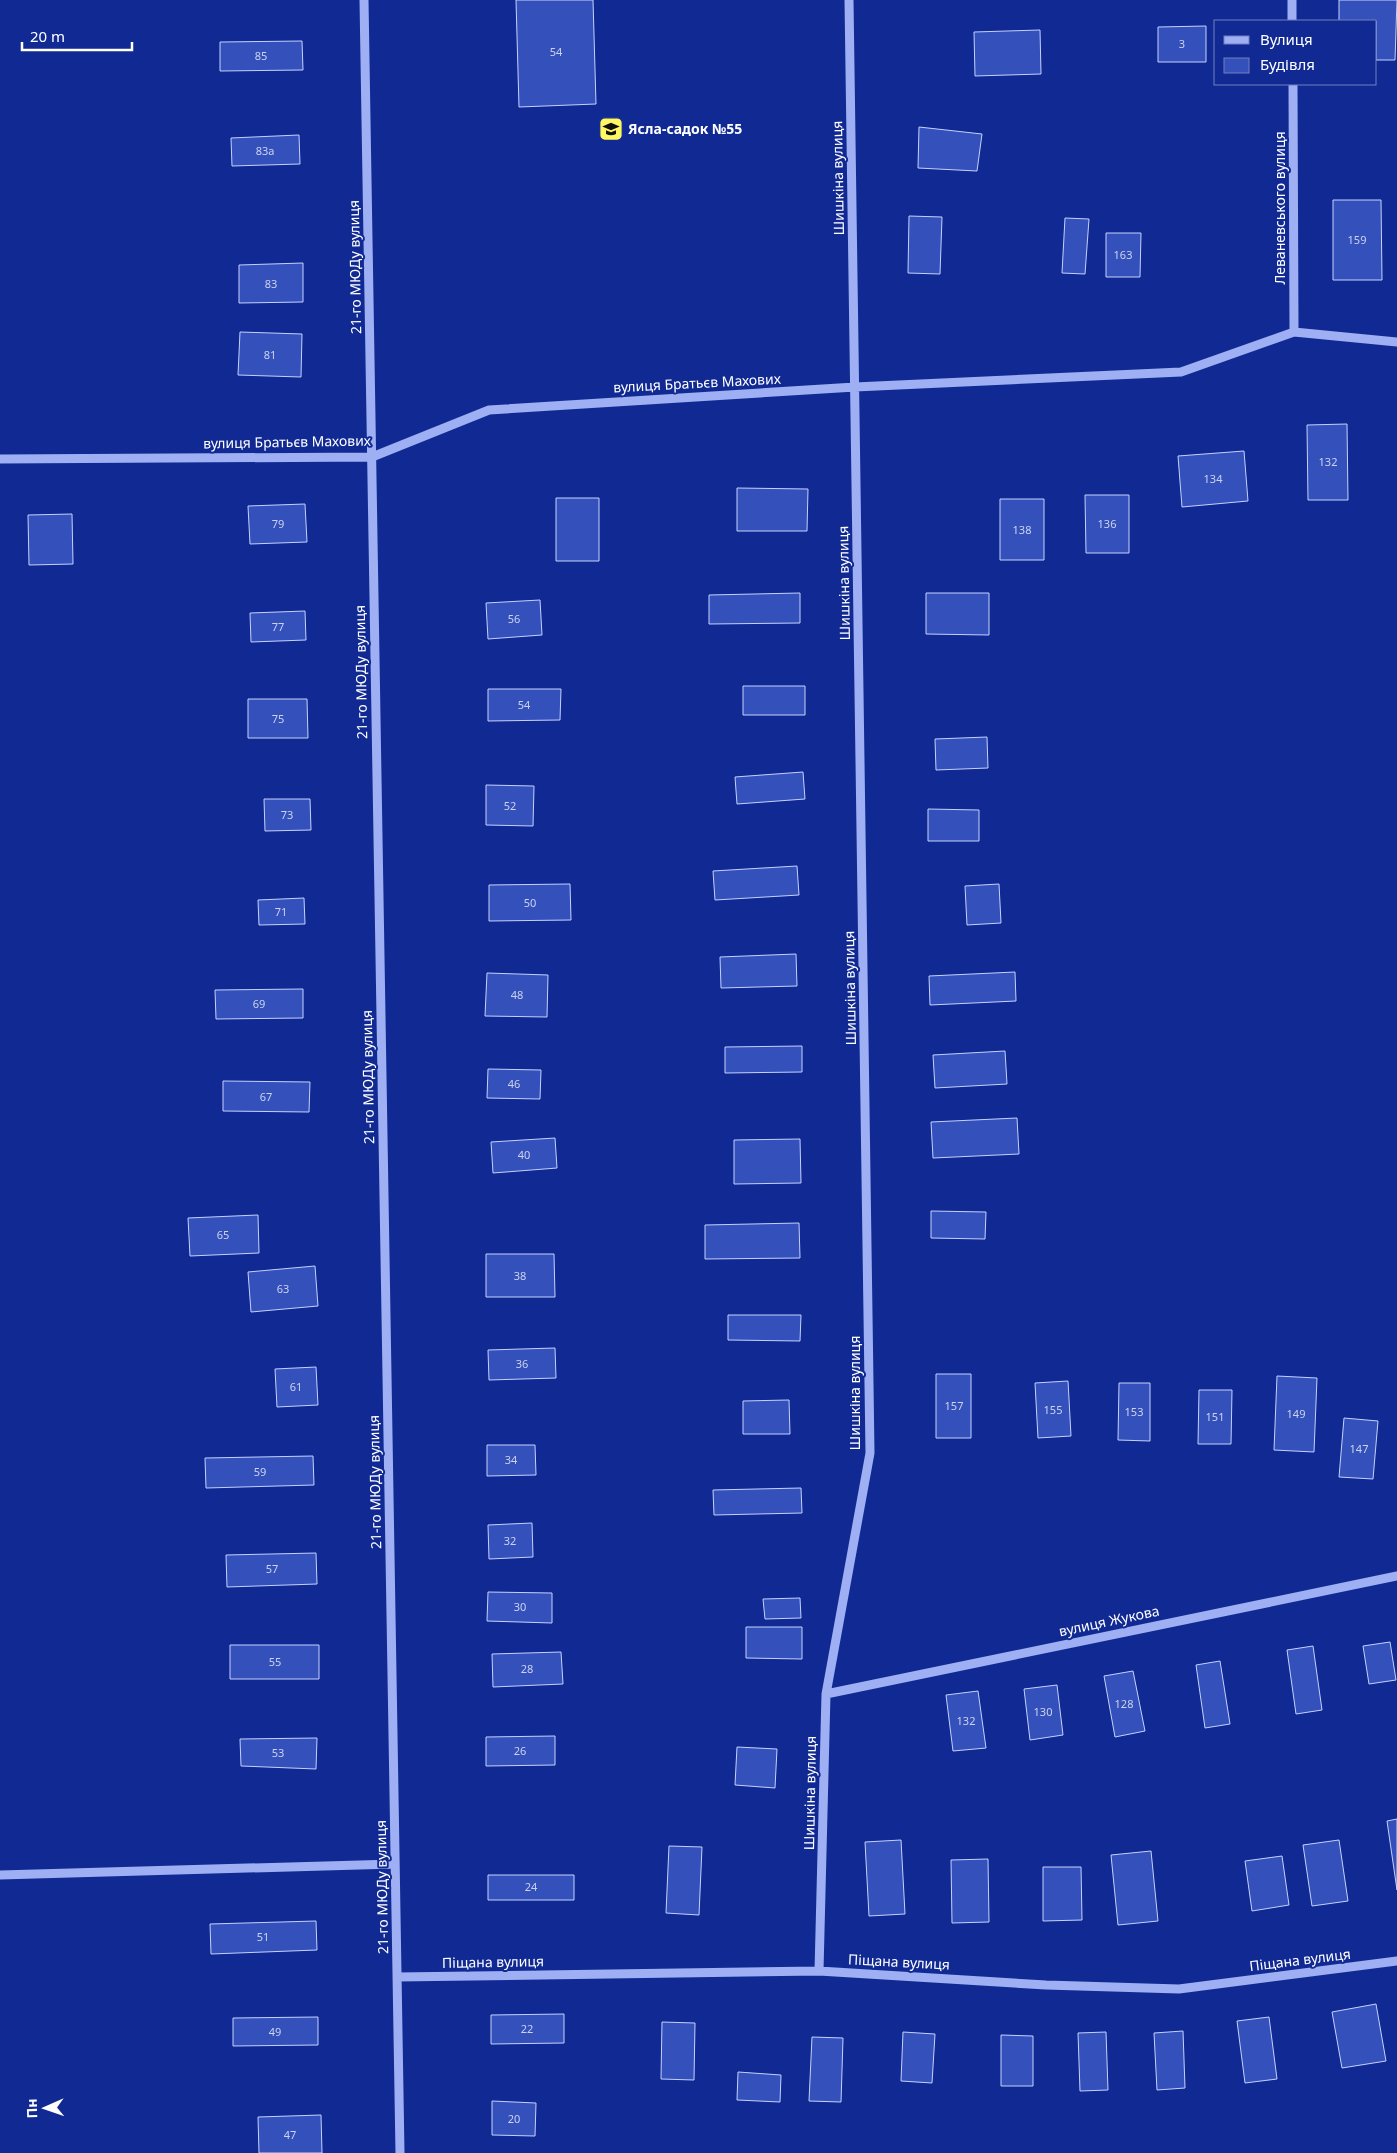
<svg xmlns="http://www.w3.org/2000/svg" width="1397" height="2153" font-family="'Noto Sans',sans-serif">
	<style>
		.building { fill: #3450bb; stroke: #c6d1fd }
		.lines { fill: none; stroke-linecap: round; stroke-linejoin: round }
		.minor { stroke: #9eb0f3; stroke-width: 9 }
		.labels { text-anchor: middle; stroke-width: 4; stroke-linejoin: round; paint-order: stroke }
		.number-label { font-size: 11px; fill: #ccd3ee }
		.poi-label { font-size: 14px; font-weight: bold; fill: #fff; stroke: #112a93; text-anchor: start }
		.street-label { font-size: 14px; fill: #fff; stroke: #112a93 }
	</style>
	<rect width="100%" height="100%" fill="#112a93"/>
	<path class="building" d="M516,0H593L596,104L519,107Z
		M1339,0H1397L1395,60H1376V21H1339Z
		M1206,26V62H1158V27Z
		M1040,30L1041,74L975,76L974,32Z
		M302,41L303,70L220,71V42Z
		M919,127L982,134L977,171L918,168Z
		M299,135L300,164L232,166L231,138Z
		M1333,200H1381L1382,280H1333Z
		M909,216L942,217L940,274L908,273Z
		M1065,218L1089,219L1085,274L1062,273Z
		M1106,233H1141L1140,277H1106Z
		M303,263V302L239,303V265Z
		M240,332L302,334L301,377L238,375Z
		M1347,424L1348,500H1308L1307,425Z
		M1244,451L1248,501L1182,507L1178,456Z
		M737,488L808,489L807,531H737Z
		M1085,495H1129V553H1086Z
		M556,498H599V561H556Z
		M1000,499H1044V560H1000Z
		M305,504L307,542L250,544L248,506Z
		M72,514L73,564L29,565L28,515Z
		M800,593V623L709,624V595Z
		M926,593H989V635L926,634Z
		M540,600L542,635L488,639L486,603Z
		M305,611L306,640L251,642L250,613Z
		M743,686H805V715H743Z
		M488,689H561L560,720L488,721Z
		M248,699H307L308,738H248Z
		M987,737L988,768L936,770L935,739Z
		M803,772L805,799L737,804L735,777Z
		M486,785L534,786L533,826L486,825Z
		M264,799H310L311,830L265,831Z
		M928,809L979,810V841H928Z
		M797,866L799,895L715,900L713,871Z
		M570,884L571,920L489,921V885Z
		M999,884L1001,923L967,925L965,886Z
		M304,898L305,924L259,925L258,900Z
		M796,954L797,986L721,988L720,957Z
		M1015,972L1016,1001L930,1005L929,976Z
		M487,973L548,975L547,1017L485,1016Z
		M303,989V1018L216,1019L215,990Z
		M802,1046V1072L725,1073V1047Z
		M1005,1051L1007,1084L935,1088L933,1055Z
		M488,1069L541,1070L540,1099L487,1098Z
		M223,1081L310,1082L309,1112L223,1111Z
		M1017,1118L1019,1154L933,1158L931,1122Z
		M555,1138L557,1168L493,1173L491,1142Z
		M800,1139L801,1183L734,1184V1140Z
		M931,1211L986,1212L985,1239L931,1238Z
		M258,1215L259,1253L190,1256L188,1218Z
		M799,1223L800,1258L705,1259V1225Z
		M486,1254H554L555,1297H486Z
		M315,1266L318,1306L251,1312L248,1272Z
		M728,1315H801L800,1341L728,1340Z
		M555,1348L556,1378L489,1380L488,1350Z
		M316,1367L318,1405L277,1407L275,1369Z
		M936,1374H971V1438H936Z
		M1277,1376L1317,1378L1314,1452L1274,1450Z
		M1068,1381L1071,1436L1038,1438L1035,1383Z
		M1119,1383H1150V1441L1118,1440Z
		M1199,1390H1232L1231,1444H1198Z
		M789,1400L790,1434H743V1401Z
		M1344,1418L1378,1421L1373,1479L1339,1477Z
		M487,1445H535L536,1475L487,1476Z
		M313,1456L314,1485L206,1488L205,1458Z
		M801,1488L802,1513L714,1515L713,1490Z
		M532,1523L533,1557L489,1559L488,1525Z
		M316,1553L317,1584L227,1587L226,1555Z
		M488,1592L552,1593V1623L487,1621Z
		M800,1598L801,1618L765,1619L763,1599Z
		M746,1627H802V1659L746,1658Z
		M1390,1642L1396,1680L1369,1684L1363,1646Z
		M230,1645H319V1679H230Z
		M1313,1646L1322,1710L1296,1714L1287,1650Z
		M561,1652L563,1684L493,1687L492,1654Z
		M1220,1661L1230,1724L1205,1728L1196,1665Z
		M1133,1671L1145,1731L1115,1737L1104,1676Z
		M1057,1685L1063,1735L1030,1740L1024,1689Z
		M978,1691L986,1748L953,1751L946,1695Z
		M555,1736V1765L486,1766V1737Z
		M317,1738L316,1769L241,1766L240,1739Z
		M737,1747L777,1749L775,1788L735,1785Z
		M1397,1819V1890L1387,1821Z
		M901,1840L905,1914L869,1916L865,1842Z
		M1339,1840L1348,1901L1312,1906L1303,1845Z
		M669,1846L702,1847L699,1915L666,1913Z
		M1151,1851L1158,1921L1118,1925L1111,1855Z
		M1282,1856L1289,1905L1252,1911L1245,1861Z
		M988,1859L989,1922L952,1923L951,1860Z
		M1043,1867H1081L1082,1920L1043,1921Z
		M488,1875H574V1900H488Z
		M316,1921L317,1950L211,1954L210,1924Z
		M1376,2004L1386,2061L1342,2068L1332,2012Z
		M564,2014V2043L491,2044V2015Z
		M318,2017V2045L233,2046V2018Z
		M1269,2017L1277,2079L1245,2083L1237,2021Z
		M662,2022L695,2023L694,2080L661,2079Z
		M1183,2031L1185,2088L1157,2090L1154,2033Z
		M903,2032L935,2034L932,2083L901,2081Z
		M1106,2032L1108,2090L1080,2091L1078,2033Z
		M1001,2035L1033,2036V2086H1001Z
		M812,2037L843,2038L841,2102L809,2101Z
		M738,2072L781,2075L780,2102L737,2100Z
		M492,2101L536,2103L535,2136L492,2135Z
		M321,2115L322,2153H259L258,2117Z"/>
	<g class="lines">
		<path class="minor" d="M364,0L400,2153
			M1292,0V21
			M1293,84L1294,332
			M0,459L372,457L489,410L855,387L1181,372L1294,332L1397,342
			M826,1694L1397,1576
			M0,1875L395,1864
			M819,1971L826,1694L870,1453L849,0
			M397,1977L819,1971L1046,1985L1179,1989L1397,1961"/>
	</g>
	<defs>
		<g id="school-square" transform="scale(1.25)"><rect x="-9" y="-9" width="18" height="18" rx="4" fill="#fff860" stroke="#112a93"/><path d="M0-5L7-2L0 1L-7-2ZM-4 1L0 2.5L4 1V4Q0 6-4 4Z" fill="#111"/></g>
	</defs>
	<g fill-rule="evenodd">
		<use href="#school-square" x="611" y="129"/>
	</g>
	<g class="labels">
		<g class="number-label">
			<text x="1182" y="48">3</text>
			<text x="556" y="56">54</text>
			<text x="261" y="60">85</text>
			<text x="265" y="155">83а</text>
			<text x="1357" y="244">159</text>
			<text x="1123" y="259">163</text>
			<text x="271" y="288">83</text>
			<text x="270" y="359">81</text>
			<text x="1328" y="466">132</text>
			<text x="1213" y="483">134</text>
			<text x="278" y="528">79</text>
			<text x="1107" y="528">136</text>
			<text x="1022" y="534">138</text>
			<text x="514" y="623">56</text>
			<text x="278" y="631">77</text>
			<text x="524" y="709">54</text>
			<text x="278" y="723">75</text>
			<text x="510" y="810">52</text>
			<text x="287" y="819">73</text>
			<text x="530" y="907">50</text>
			<text x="281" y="916">71</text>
			<text x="517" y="999">48</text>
			<text x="259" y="1008">69</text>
			<text x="514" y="1088">46</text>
			<text x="266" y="1101">67</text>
			<text x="524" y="1159">40</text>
			<text x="223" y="1239">65</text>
			<text x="520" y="1280">38</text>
			<text x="283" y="1293">63</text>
			<text x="522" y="1368">36</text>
			<text x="296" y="1391">61</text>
			<text x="954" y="1410">157</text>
			<text x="1053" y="1414">155</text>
			<text x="1134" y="1416">153</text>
			<text x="1296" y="1418">149</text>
			<text x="1215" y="1421">151</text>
			<text x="1359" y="1453">147</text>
			<text x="511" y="1464">34</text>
			<text x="260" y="1476">59</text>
			<text x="510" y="1545">32</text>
			<text x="272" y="1573">57</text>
			<text x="520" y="1611">30</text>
			<text x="275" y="1666">55</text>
			<text x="527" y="1673">28</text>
			<text x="1124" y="1708">128</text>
			<text x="1043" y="1716">130</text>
			<text x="966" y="1725">132</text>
			<text x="520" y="1755">26</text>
			<text x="278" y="1757">53</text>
			<text x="531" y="1891">24</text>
			<text x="263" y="1941">51</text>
			<text x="527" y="2033">22</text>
			<text x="275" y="2036">49</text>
			<text x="514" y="2123">20</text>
			<text x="290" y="2139">47</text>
		</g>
		<g class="poi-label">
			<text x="628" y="134">Ясла-садок №55</text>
		</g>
		<g class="street-label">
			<text transform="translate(838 178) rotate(-91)" y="5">Шишкіна вулиця</text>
			<text transform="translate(1280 208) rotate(-90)" y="5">Леваневського вулиця</text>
			<text transform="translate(355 267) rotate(-91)" y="5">21-го МЮДу вулиця</text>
			<text transform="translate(697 383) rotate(-3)" y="5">вулиця Братьєв Махових</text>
			<text transform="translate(287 442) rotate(-1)" y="5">вулиця Братьєв Махових</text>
			<text transform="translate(844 583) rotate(-91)" y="5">Шишкіна вулиця</text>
			<text transform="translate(361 672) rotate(-91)" y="5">21-го МЮДу вулиця</text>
			<text transform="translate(850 988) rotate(-91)" y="5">Шишкіна вулиця</text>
			<text transform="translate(368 1077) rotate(-91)" y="5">21-го МЮДу вулиця</text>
			<text transform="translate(855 1393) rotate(-90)" y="5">Шишкіна вулиця</text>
			<text transform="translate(375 1482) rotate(-91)" y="5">21-го МЮДу вулиця</text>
			<text transform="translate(1109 1621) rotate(-12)" y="5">вулиця Жукова</text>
			<text transform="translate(810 1793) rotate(-89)" y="5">Шишкіна вулиця</text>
			<text transform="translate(382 1887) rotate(-91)" y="5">21-го МЮДу вулиця</text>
			<text transform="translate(1300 1960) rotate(-7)" y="5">Піщана вулиця</text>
			<text transform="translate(493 1962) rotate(-1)" y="5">Піщана вулиця</text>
			<text transform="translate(899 1962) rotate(3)" y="5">Піщана вулиця</text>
		</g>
	</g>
	<rect x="1214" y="20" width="162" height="65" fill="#112a93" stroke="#707fbe"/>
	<rect x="1224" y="36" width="25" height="8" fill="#9eb0f3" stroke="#707fbe"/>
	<text x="1260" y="45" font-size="15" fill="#ffffff">Вулиця</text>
	<rect x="1224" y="58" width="25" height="15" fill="#3450bb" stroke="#707fbe"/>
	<text x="1260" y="70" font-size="15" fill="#ffffff">Будівля</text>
	<g transform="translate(45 2108) rotate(268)" stroke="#112a93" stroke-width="4" paint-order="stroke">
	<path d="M0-4L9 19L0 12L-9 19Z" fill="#ffffff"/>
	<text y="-8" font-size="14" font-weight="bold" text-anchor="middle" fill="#ffffff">Пн</text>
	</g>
	<path d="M22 42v8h110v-8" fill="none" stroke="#ffffff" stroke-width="2.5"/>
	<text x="30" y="42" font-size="15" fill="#ffffff" stroke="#112a93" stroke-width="4" paint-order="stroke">20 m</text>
</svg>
